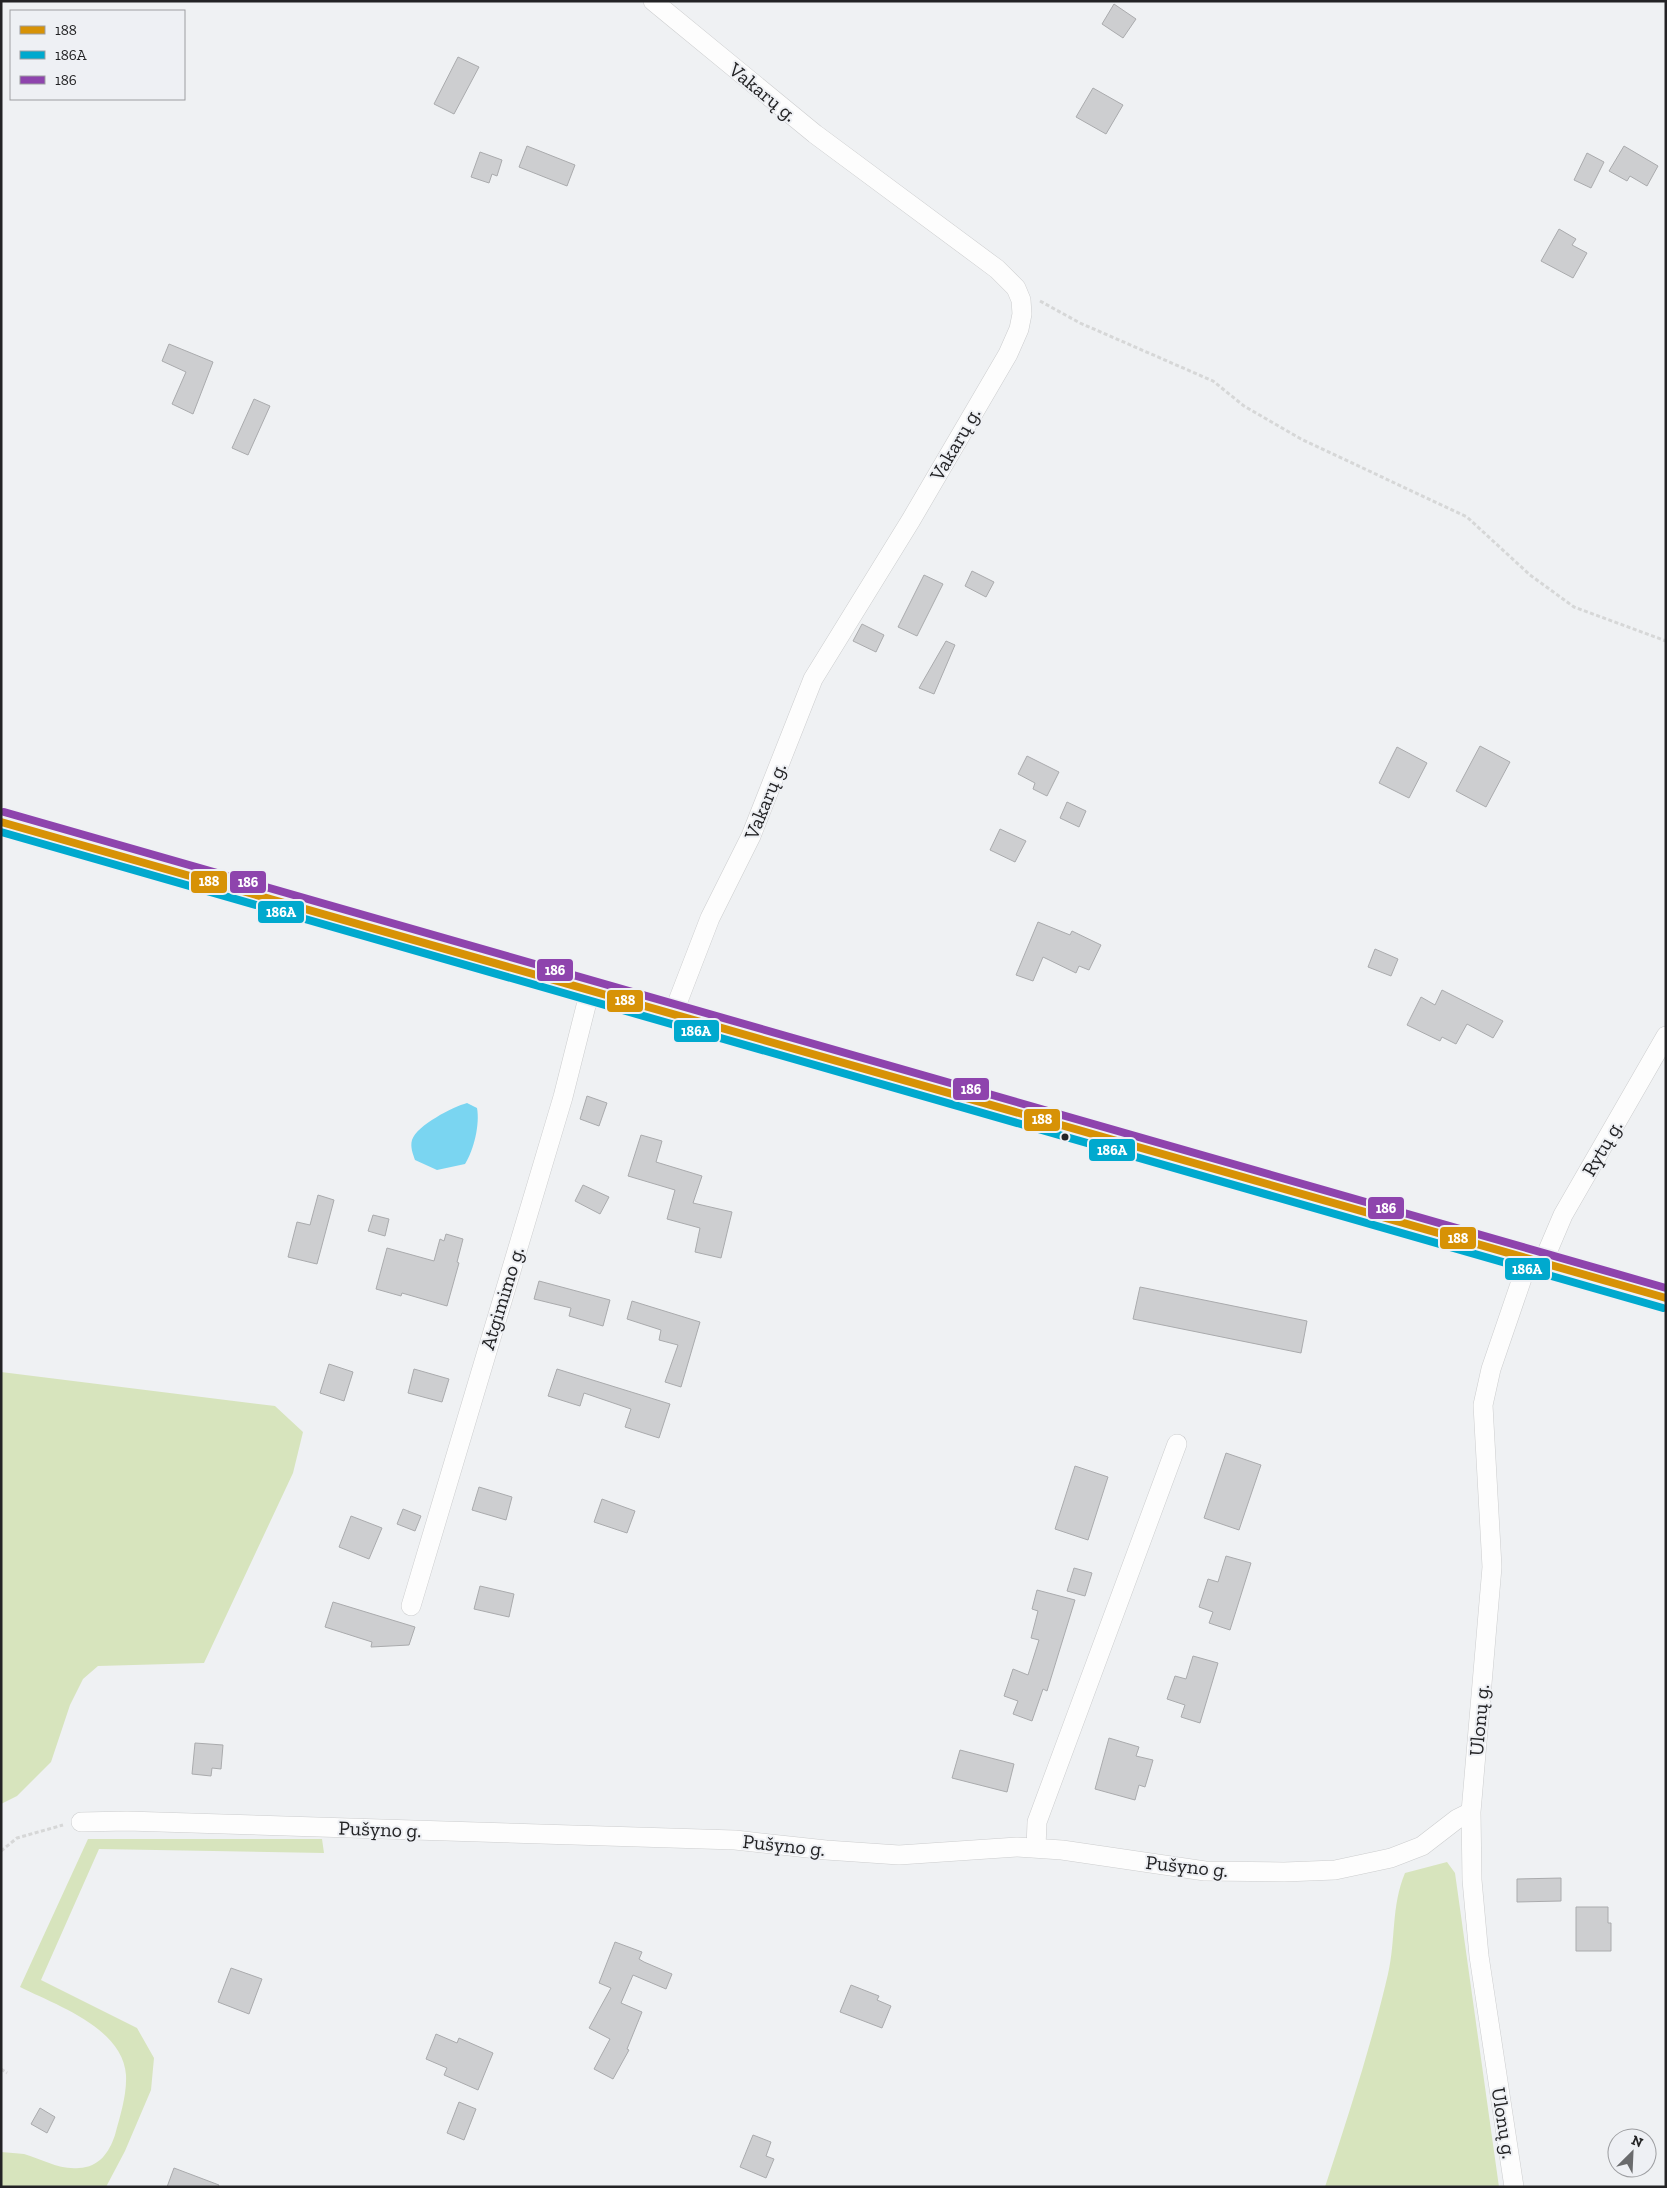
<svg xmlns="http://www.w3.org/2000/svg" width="1667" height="2188" font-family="'Zilla Slab',serif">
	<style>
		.green { fill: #d7e4bd }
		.water { fill: #7ad5f1 }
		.building { fill: #cdced0; stroke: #aaabad }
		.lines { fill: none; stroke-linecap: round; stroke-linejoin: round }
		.minor-casing { stroke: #cccdce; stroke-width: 20 }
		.primary-casing { stroke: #cccdce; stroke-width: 29 }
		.path { stroke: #d6d7d7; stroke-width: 3; stroke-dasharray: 4 2.5; stroke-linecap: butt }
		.minor { stroke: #fdfdfd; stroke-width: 19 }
		.primary { stroke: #fdfdfd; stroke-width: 28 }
		.bus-1-casing { stroke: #eef0f4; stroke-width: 11 }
		.bus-2-casing { stroke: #eef0f4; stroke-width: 11 }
		.bus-3-casing { stroke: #eef0f4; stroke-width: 11 }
		.bus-1 { stroke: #d79206; stroke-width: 8 }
		.bus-2 { stroke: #00a9ce; stroke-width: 8 }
		.bus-3 { stroke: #8e44ad; stroke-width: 8 }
		.bus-dot { fill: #232325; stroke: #eef0f4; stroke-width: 2 }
		.labels { text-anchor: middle; stroke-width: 4; stroke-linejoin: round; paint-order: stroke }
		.street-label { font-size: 20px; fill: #232325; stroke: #eef0f4 }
		.line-badge { stroke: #eef0f4; stroke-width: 2 }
		.badge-label { font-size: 14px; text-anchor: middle; font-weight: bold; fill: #fff }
	</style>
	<rect width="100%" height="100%" fill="#eff1f3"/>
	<path class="green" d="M1,1372L275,1406L303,1432L293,1473L204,1663L98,1666L83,1679L70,1705L51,1762L17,1796L1,1804Z
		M88,1839H322L324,1853L99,1849L41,1980L137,2028L154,2058L151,2090L125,2151L106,2187H1V2152C9,2153 17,2153 24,2154C42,2159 59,2170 79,2168C99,2167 109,2153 115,2135C120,2116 127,2095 126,2075C123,2028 56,2005 20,1987Z
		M1447,1862L1455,1873L1499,2187H1325C1348,2116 1371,2047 1388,1974C1396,1940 1391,1906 1405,1873Z"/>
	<path class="water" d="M467,1103L477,1108C480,1124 474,1150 465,1164L437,1170L415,1160C413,1154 410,1147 412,1140C417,1125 453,1107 467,1103Z"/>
	<path class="building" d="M1114,4L1136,19L1123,38L1102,24Z
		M458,57L479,67L454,114L434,104Z
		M1093,88L1123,105L1106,134L1076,117Z
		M527,146L575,165L567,186L519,167Z
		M1624,146L1658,166L1647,186L1630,176L1627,181L1609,171Z
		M480,152L502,160L497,176L492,174L489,183L471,177Z
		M1587,153L1604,162L1591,188L1574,180Z
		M1559,229L1576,239L1572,245L1587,253L1573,278L1541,261Z
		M169,344L213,362L193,414L172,404L186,372L162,361Z
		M254,399L270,406L248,455L232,448Z
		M972,571L994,582L986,597L965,586Z
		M924,575L943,584L917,636L898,627Z
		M862,624L884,635L876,652L853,641Z
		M946,641L955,645L934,694L919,688Z
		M1480,746L1510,762L1486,807L1456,791Z
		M1397,747L1427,763L1409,798L1379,783Z
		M1027,756L1059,772L1047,796L1033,789L1035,783L1018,774Z
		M1067,802L1086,811L1079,827L1060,818Z
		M1000,829L1026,841L1015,862L990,850Z
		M1038,922L1070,935L1072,931L1101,945L1089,970L1079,966L1076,973L1043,957L1033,981L1016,975Z
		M1375,949L1398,959L1391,976L1368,967Z
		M1442,990L1503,1021L1493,1038L1467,1024L1456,1044L1442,1037L1440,1041L1407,1025L1421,997L1435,1005Z
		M587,1096L607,1103L599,1126L580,1119Z
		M641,1135L662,1141L656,1162L702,1176L693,1203L732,1212L721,1258L695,1252L700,1228L667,1219L675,1190L628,1176Z
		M583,1185L609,1197L600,1214L575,1201Z
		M318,1195L334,1200L317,1264L288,1257L297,1222L310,1225Z
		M373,1215L389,1219L385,1236L368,1231Z
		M446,1234L463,1239L457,1262L459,1263L447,1306L402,1293L401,1296L376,1289L387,1248L434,1261L440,1239L444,1241Z
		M539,1281L610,1300L603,1326L569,1316L571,1308L534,1299Z
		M1140,1287L1307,1321L1301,1353L1133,1319Z
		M632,1301L700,1322L681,1387L665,1382L678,1345L659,1340L661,1330L627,1319Z
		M329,1364L353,1372L344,1401L320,1393Z
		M414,1369L449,1379L442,1402L408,1393Z
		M557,1369L670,1404L659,1438L625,1427L631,1409L584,1393L580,1406L548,1396Z
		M1226,1453L1261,1465L1239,1530L1204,1518Z
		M1075,1466L1108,1477L1088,1540L1055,1529Z
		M479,1487L512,1497L506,1520L472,1510Z
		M602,1499L635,1511L627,1533L594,1522Z
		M403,1509L421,1516L415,1531L397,1524Z
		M351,1516L382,1528L369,1559L339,1547Z
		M1226,1556L1251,1563L1230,1630L1209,1623L1213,1612L1199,1607L1208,1579L1218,1582Z
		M1074,1568L1092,1573L1085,1596L1067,1591Z
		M480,1586L514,1594L509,1617L474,1609Z
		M1037,1590L1075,1600L1047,1691L1043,1689L1032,1721L1013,1714L1018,1701L1004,1696L1013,1669L1028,1675L1039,1640L1031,1638L1038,1611L1032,1609Z
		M333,1602L415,1627L409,1645L371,1647L372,1642L325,1627Z
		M1193,1656L1218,1663L1200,1723L1181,1717L1185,1705L1167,1699L1175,1676L1186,1679Z
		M1109,1738L1139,1747L1136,1756L1153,1760L1145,1787L1139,1785L1135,1800L1095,1789Z
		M195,1743L223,1745L221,1769L212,1768L211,1776L192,1774Z
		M960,1750L1014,1764L1007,1792L952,1778Z
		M1561,1878V1901L1517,1902V1879Z
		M1576,1907H1608V1923H1611V1951H1576Z
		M615,1942L642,1952L639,1959L644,1962L672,1974L666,1989L633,1975L621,2003L642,2012L627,2049L629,2050L613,2079L594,2069L610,2039L589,2028L611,1988L599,1983Z
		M231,1968L262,1979L249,2014L218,2002Z
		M851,1985L879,1996L877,2000L891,2006L882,2028L840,2012Z
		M436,2034L457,2043L459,2038L493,2053L478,2090L444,2075L447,2068L426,2059Z
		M459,2102L476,2109L464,2140L447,2133Z
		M40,2108L55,2117L47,2133L31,2124Z
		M753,2135L771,2142L766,2156L774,2159L766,2178L740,2167Z
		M174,2168L219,2185L218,2187H167Z"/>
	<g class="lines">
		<g class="minor-casing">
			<path id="minor" d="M653,1L815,134L997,269L1016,288L1021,300L1022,314L1019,329L1008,354L911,520L813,679L751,836L710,918L673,1014
				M1543,1262L1563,1215L1666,1036
				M411,1606L563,1097L590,990
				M81,1822L127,1821L735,1840L826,1850L899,1855L1017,1847L1062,1850L1205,1871L1284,1872L1335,1870L1391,1858L1422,1846L1457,1819L1471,1812
				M1036,1848L1037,1822L1177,1444
				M1514,2187L1479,1956L1472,1880L1471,1812L1492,1567L1483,1405L1491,1369L1529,1258"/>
		</g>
		<g class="primary-casing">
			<path id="primary" d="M1,822L1666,1298"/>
		</g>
		<path class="path" d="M1040,301L1080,323L1213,381L1244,406L1301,439L1467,517L1530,575L1574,607L1666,641
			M1,1851L17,1838L63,1825
			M1,2069L7,2073"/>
		<use href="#minor" class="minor"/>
		<use href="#primary" class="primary"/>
		<g class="bus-1-casing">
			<path id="bus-1" d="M1,822L1666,1298"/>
		</g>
		<g class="bus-2-casing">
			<path id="bus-2" d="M1,832L1663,1308"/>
		</g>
		<g class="bus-3-casing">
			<path id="bus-3" d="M4,812L1666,1288"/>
		</g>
		<use href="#bus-1" class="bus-1"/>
		<use href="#bus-2" class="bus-2"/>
		<use href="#bus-3" class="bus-3"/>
	</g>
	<circle class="bus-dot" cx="1065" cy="1137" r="4.5"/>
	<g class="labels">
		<g class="street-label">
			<text transform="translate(763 92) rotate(39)" y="7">Vakarų g.</text>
			<text transform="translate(955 444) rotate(-60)" y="7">Vakarų g.</text>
			<text transform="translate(765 801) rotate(-68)" y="7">Vakarų g.</text>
			<text transform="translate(1602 1148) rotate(-60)" y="7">Rytų g.</text>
			<text transform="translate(502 1298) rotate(-73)" y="7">Atgimimo g.</text>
			<text transform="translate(1479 1720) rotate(-85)" y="7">Ulonų g.</text>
			<text transform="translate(380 1829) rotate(2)" y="7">Pušyno g.</text>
			<text transform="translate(784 1845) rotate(6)" y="7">Pušyno g.</text>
			<text transform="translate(1187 1866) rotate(6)" y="7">Pušyno g.</text>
			<text transform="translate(1504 2123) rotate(81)" y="7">Ulonų g.</text>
		</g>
	</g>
	<g class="line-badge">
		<rect x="190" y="870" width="38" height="24" rx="5" fill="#d79206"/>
		<rect x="229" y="870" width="38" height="24" rx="5" fill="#8e44ad"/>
		<rect x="257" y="900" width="48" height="24" rx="5" fill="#00a9ce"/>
		<rect x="536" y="958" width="38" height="24" rx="5" fill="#8e44ad"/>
		<rect x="606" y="989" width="38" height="24" rx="5" fill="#d79206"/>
		<rect x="673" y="1019" width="47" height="24" rx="5" fill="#00a9ce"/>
		<rect x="952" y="1077" width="38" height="24" rx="5" fill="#8e44ad"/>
		<rect x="1023" y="1108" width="38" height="24" rx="5" fill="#d79206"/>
		<rect x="1088" y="1138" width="48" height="24" rx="5" fill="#00a9ce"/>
		<rect x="1367" y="1196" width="38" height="24" rx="5" fill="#8e44ad"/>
		<rect x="1439" y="1226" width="38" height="24" rx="5" fill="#d79206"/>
		<rect x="1504" y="1257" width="47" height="24" rx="5" fill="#00a9ce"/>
	</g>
	<g class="badge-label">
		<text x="209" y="886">188</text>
		<text x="248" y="887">186</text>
		<text x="281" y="917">186A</text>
		<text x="555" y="975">186</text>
		<text x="625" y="1005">188</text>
		<text x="696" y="1036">186A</text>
		<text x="971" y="1094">186</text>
		<text x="1042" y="1124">188</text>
		<text x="1112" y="1155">186A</text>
		<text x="1386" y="1213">186</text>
		<text x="1458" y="1243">188</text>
		<text x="1527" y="1274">186A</text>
	</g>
	<rect width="1667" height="2188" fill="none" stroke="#232325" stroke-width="5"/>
	<rect x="10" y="10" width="175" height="90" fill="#eef0f4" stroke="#9d9ea1"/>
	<rect x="20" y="26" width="25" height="8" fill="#d79206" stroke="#9d9ea1"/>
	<text x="55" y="35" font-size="15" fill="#232325">188</text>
	<rect x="20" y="51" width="25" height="8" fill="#00a9ce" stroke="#9d9ea1"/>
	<text x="55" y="60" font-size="15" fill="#232325">186A</text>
	<rect x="20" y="76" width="25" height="8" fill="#8e44ad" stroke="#9d9ea1"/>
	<text x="55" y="85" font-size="15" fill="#232325">186</text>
	<g transform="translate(1632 2153) rotate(24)"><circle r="24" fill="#eef0f4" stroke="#9d9ea1"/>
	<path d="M0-4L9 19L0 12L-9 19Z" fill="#6a6b6d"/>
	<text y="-8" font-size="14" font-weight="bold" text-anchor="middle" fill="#232325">N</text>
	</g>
</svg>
